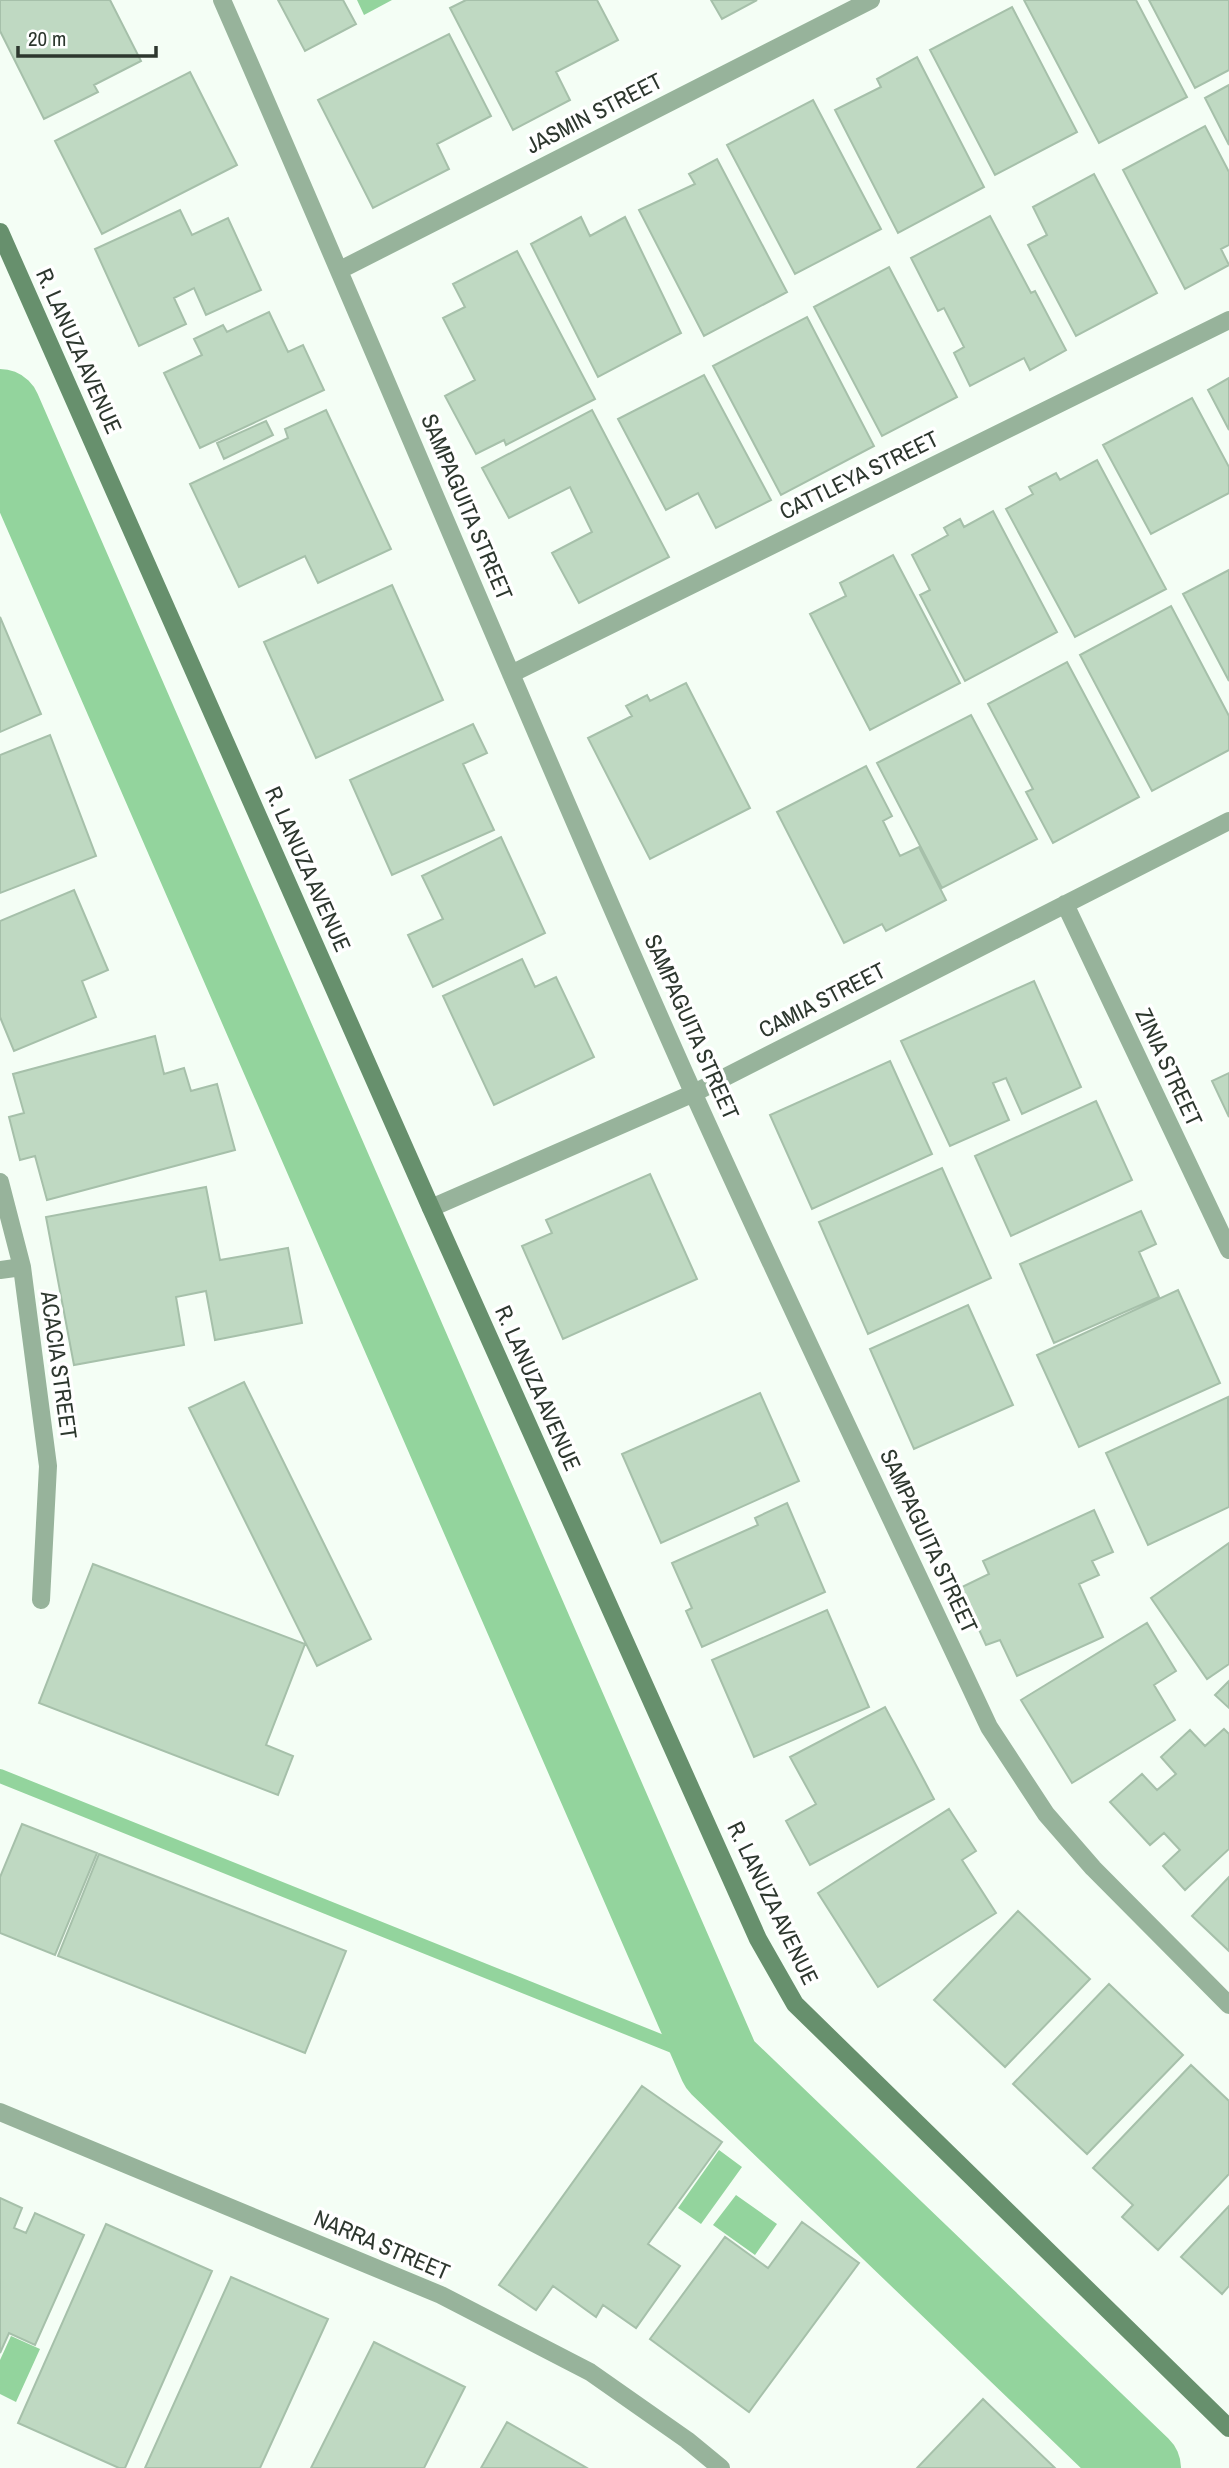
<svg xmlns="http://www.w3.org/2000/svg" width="1229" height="2468" font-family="'Archivo Narrow',sans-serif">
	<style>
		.water { fill: #93d49d }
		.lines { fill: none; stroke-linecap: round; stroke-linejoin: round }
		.stream { stroke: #93d49d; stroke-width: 14 }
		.river { stroke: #93d49d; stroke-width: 82 }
		.building { fill: #bfd9c2; stroke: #a6c0aa; stroke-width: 2 }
		.minor { stroke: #97b39b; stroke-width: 18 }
		.secondary { stroke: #67906d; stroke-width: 18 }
		.labels { text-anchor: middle; stroke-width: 7; stroke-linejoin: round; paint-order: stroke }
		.street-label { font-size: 23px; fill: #2d372e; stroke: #fff }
	</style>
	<rect width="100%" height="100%" fill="#f4fef5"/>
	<path class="water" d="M357,0H392L364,15Z
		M719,2150L742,2167L701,2224L678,2208Z
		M736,2195L777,2224L755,2255L713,2225Z
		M11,2336L40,2349L16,2402L0,2394V2360Z"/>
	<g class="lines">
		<path class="stream" d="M0,1776L720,2065"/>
		<path class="river" d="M0,410L720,2065L1140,2468"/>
	</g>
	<path class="building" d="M0,0H110L141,61L94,85L98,92L44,119L0,31Z
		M278,0H343L356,24L305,51Z
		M466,0H597L618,40L556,72L570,100L513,130L450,8Z
		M711,0H757L722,19Z
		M1024,0H1136L1187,97L1099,143Z
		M1149,0H1229V70L1195,88Z
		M1012,7L1077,132L995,175L930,50Z
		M449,34L491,116L437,144L449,169L373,208L318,100Z
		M917,57L984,187L898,233L835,110L881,87L877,79Z
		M190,72L237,165L102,234L55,141Z
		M1229,85V145L1205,98Z
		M813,100L881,229L795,274L727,145Z
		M1205,126L1229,172V245L1221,249L1229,265L1185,289L1123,170Z
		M717,159L787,292L704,336L639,210L695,184L689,174Z
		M1094,174L1157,293L1076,336L1028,245L1047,235L1033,207Z
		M180,210L192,235L228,218L261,290L206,315L194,288L174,298L186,324L139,346L95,249Z
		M990,216L1031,293L1035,291L1066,350L1030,370L1024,358L970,386L954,353L964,347L944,308L938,311L911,258Z
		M581,217L590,236L625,217L681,333L598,377L531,244Z
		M517,251L595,399L506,445L504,440L476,454L445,396L475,380L443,318L465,307L453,284Z
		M889,267L957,397L882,436L814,307Z
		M269,312L288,352L303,345L324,390L200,448L164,373L202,355L194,339L223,325L227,332Z
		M807,317L874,446L781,495L713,366Z
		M704,375L771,500L716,528L698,493L666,510L618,419Z
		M1229,378V430L1208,390Z
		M1192,398L1229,467V493L1151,534L1103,445Z
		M326,410L391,549L318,583L305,556L239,587L190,484L288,438L285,429Z
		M592,410L669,557L579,603L552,553L592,532L570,487L509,518L482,468Z
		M266,421L273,435L224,459L217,443Z
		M1097,460L1166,589L1075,637L1006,509L1033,494L1029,487L1056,473L1060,480Z
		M993,511L1057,632L965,681L920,595L930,590L912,555L948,535L944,528L960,519L964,527Z
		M893,555L960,683L870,730L810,614L846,596L840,583Z
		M1229,570V681L1183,594Z
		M392,585L443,700L316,758L264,642Z
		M1171,606L1229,716V750L1152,791L1080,655Z
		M0,617L41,714L0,732Z
		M1067,662L1139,797L1053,843L1026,792L1033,789L988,704Z
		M686,683L750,808L650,859L588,738L632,716L626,706L647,695L650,701Z
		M971,715L1037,839L942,888L877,763Z
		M473,724L487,753L463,764L494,830L392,875L350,780Z
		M50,735L96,856L0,893V755Z
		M866,766L892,816L883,821L900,856L919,847L946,900L886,931L882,924L844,943L777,812Z
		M501,837L545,933L433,987L408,935L443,919L422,876Z
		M74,890L108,970L82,981L96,1017L14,1051L0,1017V921Z
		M522,959L535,987L556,977L594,1057L494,1105L443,996Z
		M1034,981L1081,1087L1022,1114L1006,1078L993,1083L1009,1120L950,1146L901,1041Z
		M155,1036L164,1074L184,1068L191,1091L217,1084L235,1150L47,1200L35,1156L20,1160L9,1117L24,1113L13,1074Z
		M890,1061L932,1154L812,1209L770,1115Z
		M1229,1073V1117L1212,1081Z
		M1096,1101L1132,1180L1011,1236L975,1156Z
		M942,1168L991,1278L868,1334L819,1222Z
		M650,1174L697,1279L563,1339L522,1246L552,1233L546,1220Z
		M206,1187L220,1260L288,1248L302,1323L215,1340L206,1291L176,1297L184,1345L74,1365L46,1217Z
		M1141,1211L1156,1244L1139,1252L1159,1297L1054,1343L1020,1264Z
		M1178,1290L1220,1383L1079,1447L1037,1355Z
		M968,1305L1013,1405L914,1449L870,1349Z
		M244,1382L371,1639L317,1666L189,1408Z
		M760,1393L799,1481L661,1543L622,1454Z
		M1228,1397L1229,1507L1148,1545L1106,1453Z
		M787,1503L825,1592L702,1647L686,1611L692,1608L672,1563L758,1525L755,1518Z
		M1094,1510L1113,1552L1092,1561L1099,1575L1079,1584L1103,1637L1017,1676L1000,1640L986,1645L960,1588L989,1574L983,1561Z
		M1229,1543V1664L1207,1679L1151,1598Z
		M93,1564L305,1644L266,1745L293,1756L278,1795L39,1703Z
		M827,1610L869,1707L754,1757L712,1660Z
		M1147,1623L1176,1671L1154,1685L1175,1720L1072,1783L1021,1700Z
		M1229,1681V1708L1215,1695Z
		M885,1707L934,1799L810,1865L786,1821L816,1804L790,1757Z
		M1224,1729L1229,1734V1849L1185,1890L1163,1866L1180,1850L1164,1833L1150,1845L1110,1802L1142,1774L1157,1790L1176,1774L1161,1757L1190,1730L1205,1746Z
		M949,1809L976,1851L962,1860L996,1913L878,1987L818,1893Z
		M22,1824L97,1853L55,1955L0,1933V1877Z
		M99,1854L346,1951L305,2053L58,1956Z
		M1229,1877V1951L1192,1916Z
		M1018,1911L1090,1979L1005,2067L934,2000Z
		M1109,1984L1183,2055L1087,2154L1013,2084Z
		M1191,2065L1229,2101V2174L1158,2250L1122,2217L1133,2205L1093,2168Z
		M642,2086L722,2142L648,2244L680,2266L636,2328L603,2305L596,2317L553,2286L536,2310L499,2285Z
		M0,2198L22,2208L14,2228L26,2233L35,2213L84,2235L35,2345L9,2333L0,2353Z
		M1229,2206V2286L1222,2294L1181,2257Z
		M802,2222L859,2263L749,2412L650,2339L725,2237L768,2268Z
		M106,2224L212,2271L125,2468H119L18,2423Z
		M231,2277L328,2319L260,2468H145Z
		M374,2342L465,2387L424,2468H311Z
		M983,2399L1055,2468H917Z
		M507,2422L587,2468H481Z"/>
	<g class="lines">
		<path class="minor" d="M222,0C381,363 531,729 692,1090C788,1304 890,1515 989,1727L1046,1814L1093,1868L1229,2005
			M340,270L871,0
			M511,674L1229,320
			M1065,904L1229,1250
			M0,1182L22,1267L48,1466L41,1600
			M431,1208L694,1093L1229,821
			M0,1270L22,1267
			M0,2112L441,2295L590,2372L687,2440L721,2468"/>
		<path class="secondary" d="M0,232L431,1208L758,1939L795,2004L1229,2428"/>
	</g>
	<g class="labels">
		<g class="street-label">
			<text transform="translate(594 113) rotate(-27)" y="8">JASMIN STREET</text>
			<text transform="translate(79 351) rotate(66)" y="8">R. LANUZA AVENUE</text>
			<text transform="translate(859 475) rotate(-26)" y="8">CATTLEYA STREET</text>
			<text transform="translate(467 507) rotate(67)" y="8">SAMPAGUITA STREET</text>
			<text transform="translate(308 869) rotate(66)" y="8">R. LANUZA AVENUE</text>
			<text transform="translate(822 1000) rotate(-27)" y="8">CAMIA STREET</text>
			<text transform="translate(692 1027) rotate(66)" y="8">SAMPAGUITA STREET</text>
			<text transform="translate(1169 1067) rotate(65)" y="8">ZINIA STREET</text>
			<text transform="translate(59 1365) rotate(82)" y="8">ACACIA STREET</text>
			<text transform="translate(538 1388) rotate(66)" y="8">R. LANUZA AVENUE</text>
			<text transform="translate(929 1541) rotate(65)" y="8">SAMPAGUITA STREET</text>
			<text transform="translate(773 1903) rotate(64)" y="8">R. LANUZA AVENUE</text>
			<text transform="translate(382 2245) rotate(23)" y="8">NARRA STREET</text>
		</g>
	</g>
	<path d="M18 46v10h138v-10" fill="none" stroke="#2d372e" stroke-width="3.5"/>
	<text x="28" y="46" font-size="21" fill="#2d372e" stroke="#ffffff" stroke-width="5" paint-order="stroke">20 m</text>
</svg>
